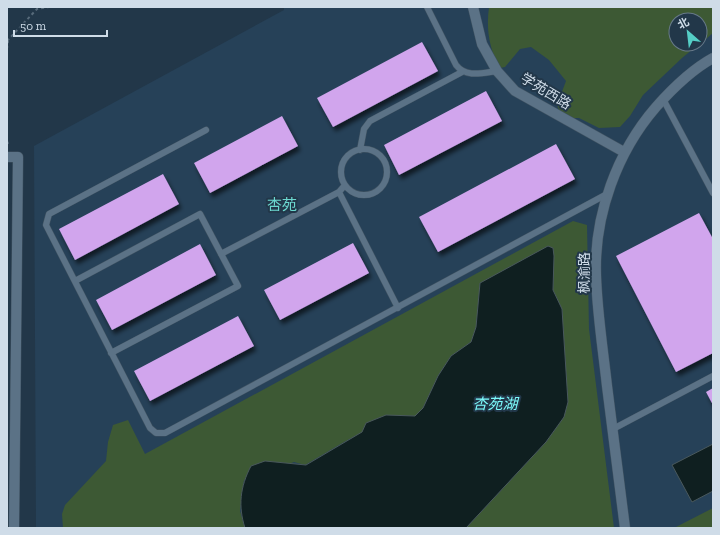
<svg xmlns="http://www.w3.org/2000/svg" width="720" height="535" font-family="'Zilla Slab','Noto Sans SC',serif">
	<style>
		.built { fill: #264158; fill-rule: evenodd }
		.green { fill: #3d5934 }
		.water { fill: #0f1f20; stroke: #49585c }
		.building { fill: #d1a5ed; filter: url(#shadow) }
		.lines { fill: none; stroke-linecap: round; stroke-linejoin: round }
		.lane-casing { stroke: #405362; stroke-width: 7 }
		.street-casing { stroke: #405362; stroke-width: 11 }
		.secondary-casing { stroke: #405362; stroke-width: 11 }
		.path { stroke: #576a7a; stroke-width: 2; stroke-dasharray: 3 3; stroke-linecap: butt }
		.lane { stroke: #5b7286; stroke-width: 6 }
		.street { stroke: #5b7286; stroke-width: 10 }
		.secondary { stroke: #5b7286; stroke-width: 10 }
		.labels { text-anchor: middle; stroke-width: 4; stroke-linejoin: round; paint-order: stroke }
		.street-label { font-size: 14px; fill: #cfdce8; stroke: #223749 }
		.neighbourhood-label { font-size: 15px; fill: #6cd8d0; stroke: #223749 }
		.water-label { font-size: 15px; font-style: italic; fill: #7cfafb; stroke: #223749 }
	</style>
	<defs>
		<filter id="shadow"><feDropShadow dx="2.5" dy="4.5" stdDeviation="2" flood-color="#0009"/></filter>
	</defs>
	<rect width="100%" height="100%" fill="#223749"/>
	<path class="built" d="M284,7H713V528H36L34,146L284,10ZM676,20H700V44H676Z"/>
	<path class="green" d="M489,7H713V33L700,44V20H676V44H699L682,58L643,95L630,116L620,127L599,128L579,118H573L561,115L557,105L566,81L549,60L531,47L520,49L505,67L500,68C489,49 486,29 489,7Z
		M573,221L587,225L589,329L614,528H466L546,442L564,417L568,402L562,309L553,290L554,256L480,283L476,327L471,342L451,356L438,376L423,408L415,416C378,418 337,447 305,465L294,462L244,480L240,511L245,528H63L62,514L65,505L106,461L108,442L113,425L128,420L145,454Z
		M713,508V528H674Z"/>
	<path class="water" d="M548,246L553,248L554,256L553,290L562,309L568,402L564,417L546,442L466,528H245C238,506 240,487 251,466L265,461L306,465L362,432L366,423L386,415L415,416L423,408L438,376L451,356L471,342L476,327L480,283Z
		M713,444V491L692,502L672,465Z"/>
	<path class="building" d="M422,42L438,71L333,127L317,98Z
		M486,91L502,121L399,175L384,145Z
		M282,116L298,146L210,193L194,163Z
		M556,144L575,179L438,252L419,217Z
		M163,174L179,204L75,260L59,229Z
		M699,213L713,239V353L676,372L616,256Z
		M353,243L369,273L280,320L264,290Z
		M200,244L216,275L112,330L96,300Z
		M238,316L254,346L150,401L134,371Z
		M713,388V405L706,392Z"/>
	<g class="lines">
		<g class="lane-casing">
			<path id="lane" d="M427,7L456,65C466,78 482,73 497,71
				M663,99L713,193
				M206,130L49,214L46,225L150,428L156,433H165L607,194
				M341 172a23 23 0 1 1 46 0a23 23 0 1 1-46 0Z
				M360,150L364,129L370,121L462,72
				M339,192L398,308
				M221,254L339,192L345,185
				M75,281L200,214L238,286L111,353
				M613,429L713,376"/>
		</g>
		<g class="street-casing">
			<path id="street" d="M473,7L482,44L497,71L515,91L624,152
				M625,528C619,481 613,434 607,386C603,349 597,312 596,275C594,215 617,152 656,107C672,89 691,70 713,58"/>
		</g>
		<g class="secondary-casing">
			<path id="secondary" d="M7,157H18L14,528"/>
		</g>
		<path class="path" d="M7,41L37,9L49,7
			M7,49L8,41
			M7,141L9,146"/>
		<use href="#lane" class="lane"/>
		<use href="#street" class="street"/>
		<use href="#secondary" class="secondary"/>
	</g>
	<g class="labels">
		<g class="street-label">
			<text transform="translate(546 91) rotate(31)" y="5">学苑西路</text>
			<text transform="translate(584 273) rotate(-90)" y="5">枫渝路</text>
		</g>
		<g class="neighbourhood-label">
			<text x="282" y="210">杏苑</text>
		</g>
		<g class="water-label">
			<text x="495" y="409">杏苑湖</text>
		</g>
	</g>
	<rect width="720" height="535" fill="none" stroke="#cfdce8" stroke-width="16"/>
	<g transform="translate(688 32) rotate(332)"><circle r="19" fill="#223749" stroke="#677989"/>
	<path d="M0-3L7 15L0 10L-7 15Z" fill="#55cec6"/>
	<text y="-6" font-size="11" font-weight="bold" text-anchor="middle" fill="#cfdce8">北</text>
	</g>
	<path d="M14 30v6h93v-6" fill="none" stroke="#cfdce8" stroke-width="2"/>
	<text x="20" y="30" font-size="12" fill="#cfdce8" stroke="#223749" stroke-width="3" paint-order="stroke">50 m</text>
</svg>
